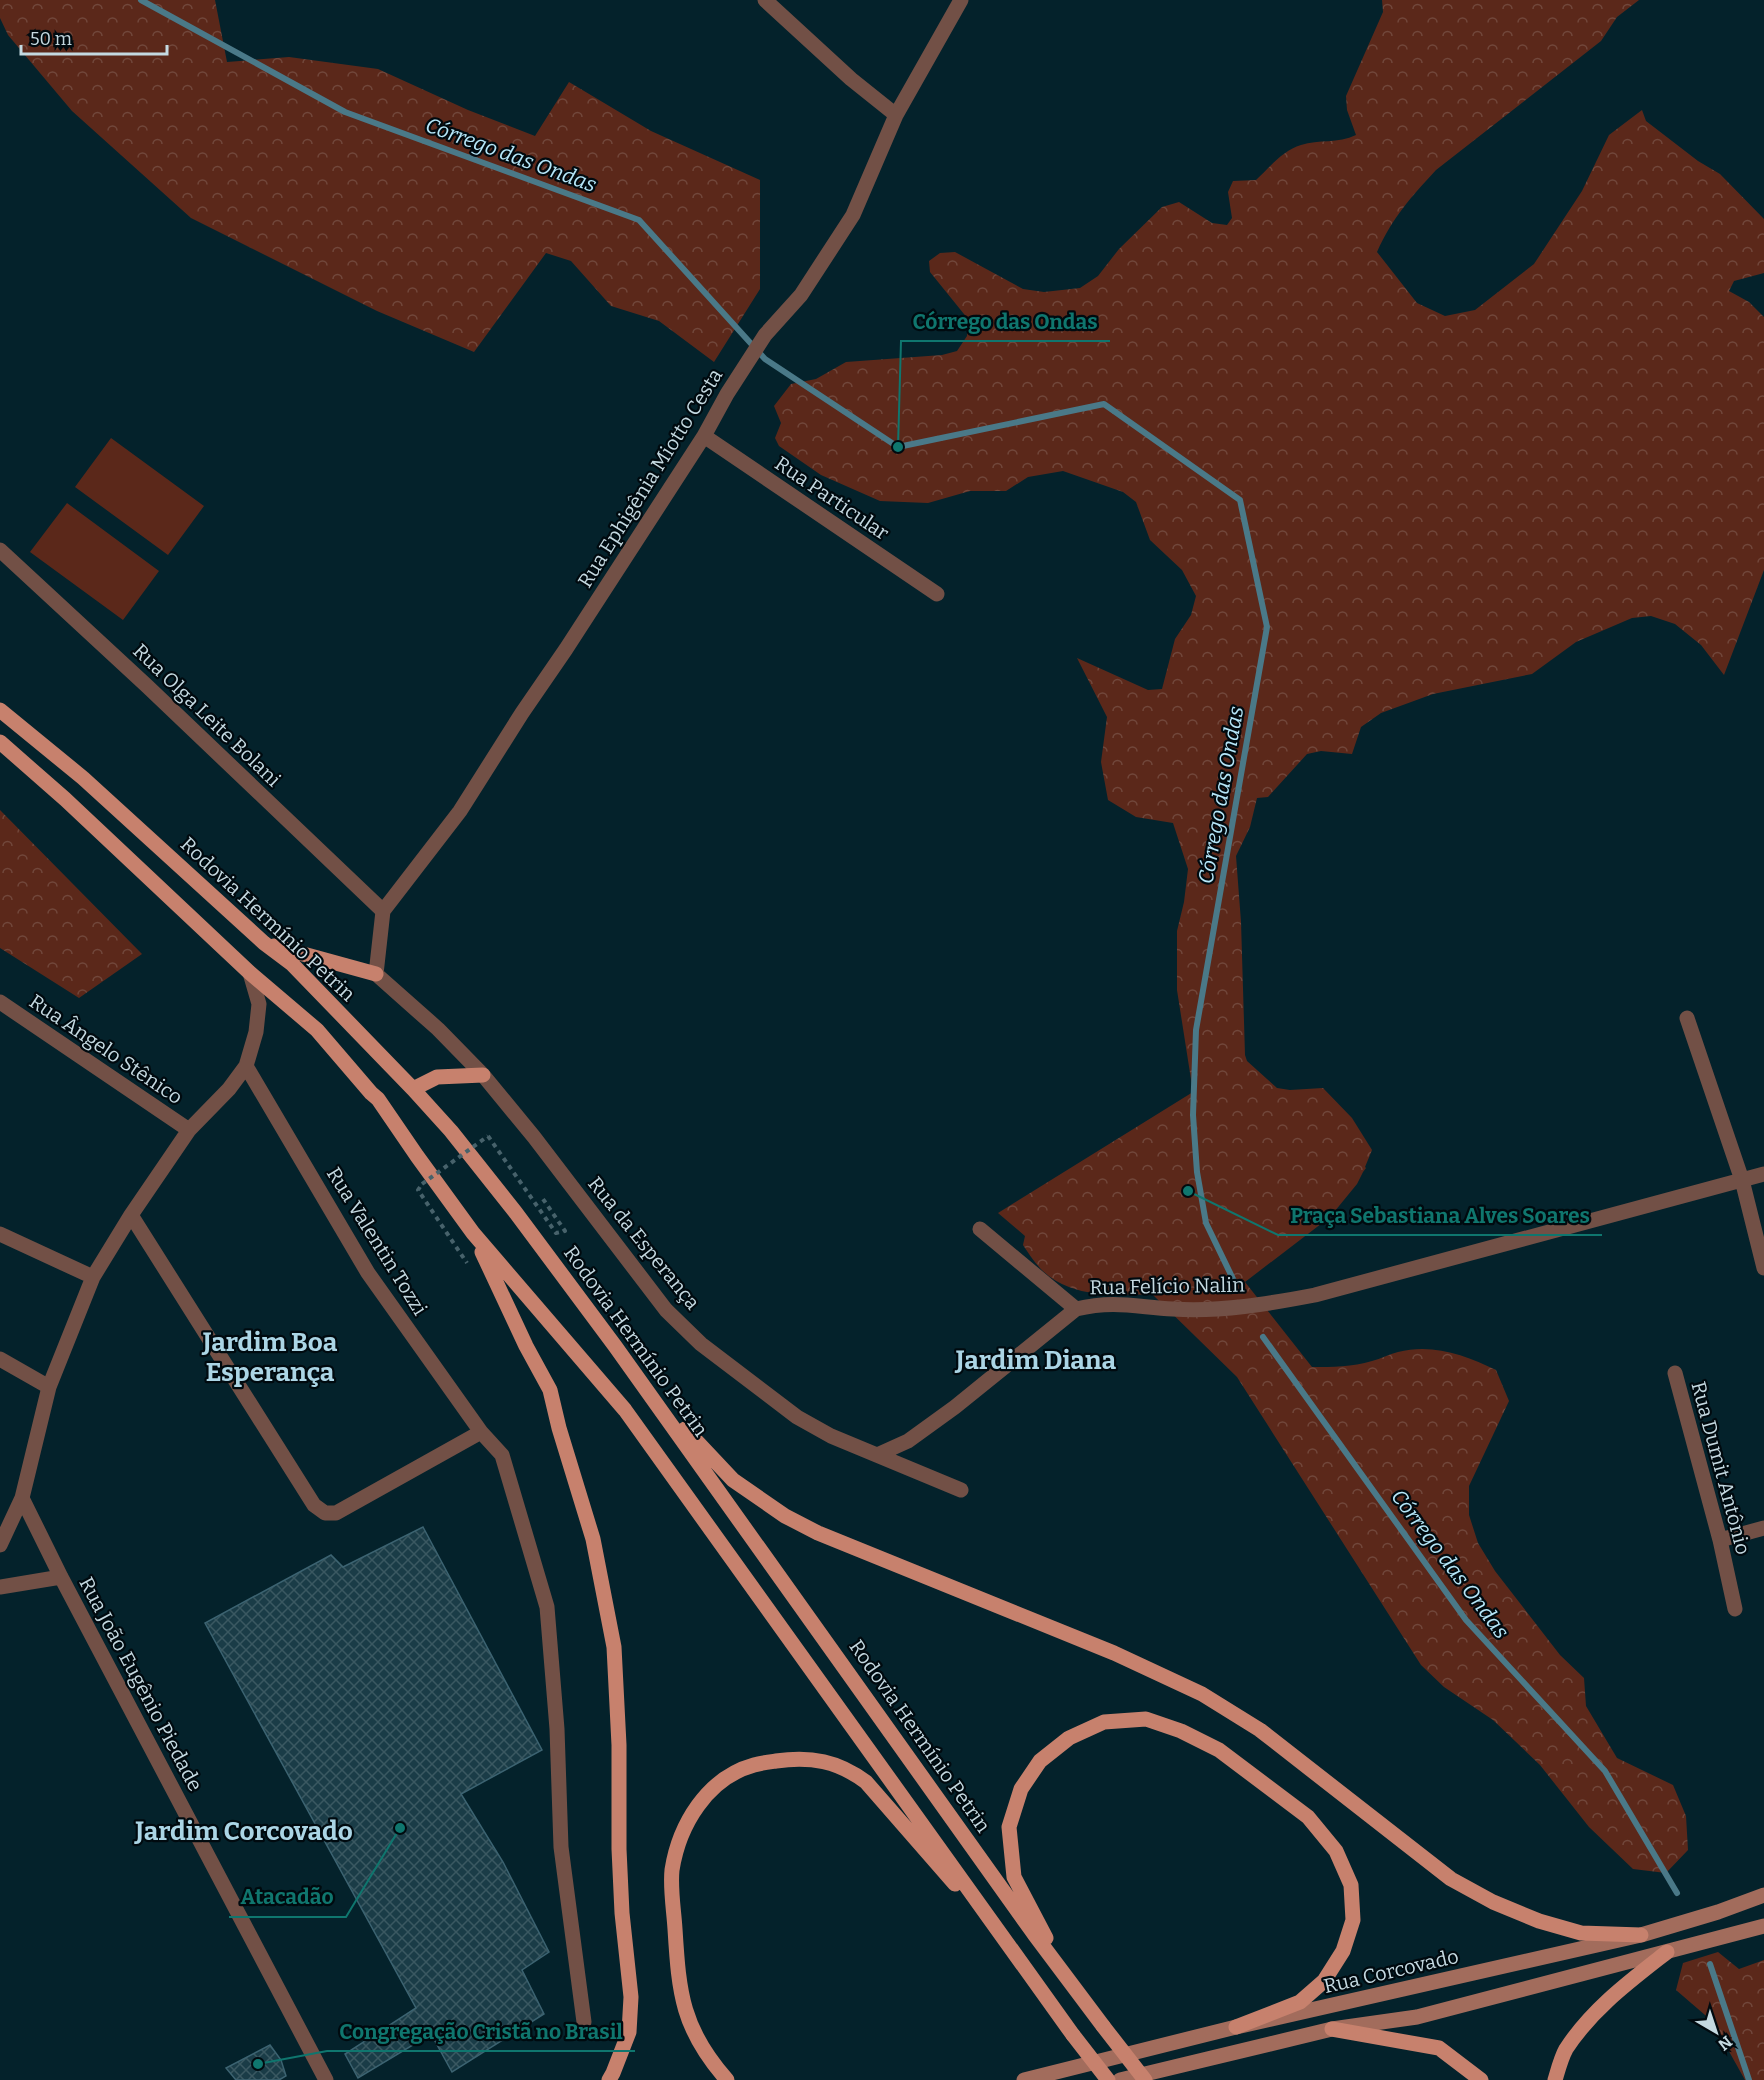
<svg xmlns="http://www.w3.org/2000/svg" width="1764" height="2080" font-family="Bitter,serif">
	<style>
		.forest { fill: url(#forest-crowns) }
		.pitch { fill: #5b281a }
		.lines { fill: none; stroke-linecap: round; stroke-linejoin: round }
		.stream { stroke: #4a7988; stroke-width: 6 }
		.building { fill: url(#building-cross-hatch); stroke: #3c6371; stroke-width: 1.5 }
		.path { stroke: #47626b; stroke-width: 4; stroke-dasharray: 4.5 4.5; stroke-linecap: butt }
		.street { stroke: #725046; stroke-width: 15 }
		.secondary { stroke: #a26c5c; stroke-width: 15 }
		.primary { stroke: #c7816d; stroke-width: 15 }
		.path-bridge { stroke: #47626b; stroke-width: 4; stroke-dasharray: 4.5 4.5; stroke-linecap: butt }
		.primary-bridge { stroke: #c7816d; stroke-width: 15 }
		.labels { text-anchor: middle; stroke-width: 4.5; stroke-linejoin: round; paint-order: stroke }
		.street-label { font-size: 20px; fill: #c4d9e1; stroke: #000a0f }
		.water-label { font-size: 21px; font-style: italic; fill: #b6e7f9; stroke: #000a0f }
		.district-label { font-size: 26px; font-weight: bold; fill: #abd5e5; stroke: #000a0f }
		.leader { fill: none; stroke: #0f766e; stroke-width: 2 }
		.callout-dot { fill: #0f766e; stroke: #000a0f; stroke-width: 2 }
		.callout-label { font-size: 21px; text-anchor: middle; font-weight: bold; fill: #0f766e; stroke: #000a0f; stroke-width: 4.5; stroke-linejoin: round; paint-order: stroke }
	</style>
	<defs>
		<pattern id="forest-crowns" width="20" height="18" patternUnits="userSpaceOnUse" patternTransform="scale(1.5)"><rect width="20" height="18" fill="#5b281a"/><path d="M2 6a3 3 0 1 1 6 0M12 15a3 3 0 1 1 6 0" fill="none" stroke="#71473b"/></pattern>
		<pattern id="building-cross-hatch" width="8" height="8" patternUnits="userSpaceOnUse" patternTransform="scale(1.5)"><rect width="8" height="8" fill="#1a3c47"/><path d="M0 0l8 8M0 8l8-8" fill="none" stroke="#3a5861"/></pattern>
	</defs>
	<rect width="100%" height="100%" fill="#04222b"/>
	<path class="forest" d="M0,0H215L227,62L289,57L378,69L468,110L535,136L569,82L651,131L760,180V289L714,362L659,321L611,306L571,261L546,253L474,352L377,311L191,218L72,111L8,35L0,18Z
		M1382,0H1639L1617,17L1601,41L1436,170C1410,198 1393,217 1377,252L1417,303L1445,316L1475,310L1534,264L1582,191L1609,135L1642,110L1646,121L1698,161L1720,174L1764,219V273L1734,281L1729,291L1749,302L1764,317V570L1724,675L1701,645L1675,624L1651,616L1632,618L1576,642L1532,674L1433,694L1381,713L1361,727L1352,754L1321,751L1307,754L1268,797L1257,798L1250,827L1236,856L1241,922L1245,1055L1247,1061L1277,1088L1290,1090L1323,1088L1352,1118L1372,1150L1365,1167L1366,1168L1363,1172L1357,1184L1330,1217L1245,1282L1312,1367C1333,1367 1352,1367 1372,1361C1381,1359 1389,1354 1398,1352C1432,1343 1466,1355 1496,1370L1509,1401L1469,1486V1515L1478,1543L1495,1571L1560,1655L1584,1678L1586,1706L1617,1758L1673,1785L1686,1816L1688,1850L1666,1873L1633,1869L1589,1827L1540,1765L1493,1720L1444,1687L1421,1665L1237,1377L1153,1295C1115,1294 1074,1299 1044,1272C1036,1265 1029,1254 1023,1245L1025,1236L998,1213L1193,1092L1177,990V931L1184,902L1188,869L1173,823L1136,817L1108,800L1101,762L1107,717L1077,658L1148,690L1162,689L1175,639L1191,615L1196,596L1182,570L1150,540L1136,502L1123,492L1063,471L1028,477L1006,491H970L928,503L880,501L821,475L779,446L775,438L781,423L774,406L791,384L816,379L846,362L942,355L957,351L967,336L968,319L930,272L929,261L940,253L955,252L1023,289L1044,292L1080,288L1098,276L1119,249L1162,207L1179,202L1212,223L1227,225L1232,218L1228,192L1233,181L1256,180C1269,168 1283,150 1301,145C1319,139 1338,144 1356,135L1347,110L1346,96L1383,12Z
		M0,810L142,954L79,998L0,948Z
		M1718,1952L1739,1969L1764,1960V2080H1745L1712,2021L1676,1990L1683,1963Z"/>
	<path class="pitch" d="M111,438L204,506L168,555L75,487Z
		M67,503L159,571L123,620L30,552Z"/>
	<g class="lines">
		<path class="stream" d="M141,0L345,112L639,220L765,359L898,447L1104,404L1240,500L1267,627L1196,1030L1193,1115L1197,1172L1206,1223L1234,1281
			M1263,1337L1466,1620L1605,1771L1677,1893
			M1710,1964L1749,2080"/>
	</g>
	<path class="building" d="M423,1527L542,1750L461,1794L503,1862L549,1952L522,1970L544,2014L452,2072L431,2034L358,2078L345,2054L416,2008L205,1623L331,1555L343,1567Z
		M270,2045L281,2060L286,2076L279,2080H236L226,2068Z"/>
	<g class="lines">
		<path class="path" d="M488,1136L556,1233L565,1231L543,1199
			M420,1187L418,1190L467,1263"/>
		<path class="street" d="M765,0L851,79L896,115
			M704,436L937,594
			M0,550L147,686L383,911
			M0,1002L189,1130
			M1687,1018L1742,1180L1764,1268
			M246,1066L368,1273L481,1432L502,1455L547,1607L557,1729L561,1847L584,2022
			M131,1215L314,1505L325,1513H336L481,1432
			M980,1229L1076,1309C1115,1300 1136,1307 1173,1309C1221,1312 1268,1304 1315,1295L1764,1174
			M0,1234L93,1277
			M0,1359L49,1387
			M1675,1373L1720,1540L1735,1609
			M877,1455L908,1441L955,1407L1076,1309
			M961,1490L831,1436L797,1417L701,1344L666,1310L534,1137L483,1075L438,1029L376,974L383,911L460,811L522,713L566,649L704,436L727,394L765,335L801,295L853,215L896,115L961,0
			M22,1498L61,1577L326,2080
			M1720,1540L1764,1528
			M0,1545L22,1498L49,1387L93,1277L131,1215L189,1130L229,1089L246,1066L256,1032L259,1004L250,973
			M0,1587L61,1577"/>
		<path class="secondary" d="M1024,2080L1236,2027L1641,1935L1718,1912L1764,1895
			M1120,2080L1332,2029L1417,2017L1764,1926"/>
		<path class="primary" d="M0,710L83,778L264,943L292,964L413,1089L451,1131L516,1213L615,1346L1034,1934L1103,2026
			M0,742L65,799L250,973L317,1030L371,1093L378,1099L417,1156L473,1233L625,1410L1073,2035
			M274,946L376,974
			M413,1089L437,1077L483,1075
			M482,1252L526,1346L550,1390L559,1428L593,1539L614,1647L619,1745V1849L622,1913L631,1997L629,2032L613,2073L609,2080
			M685,1429L733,1480L785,1516L818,1533L1114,1653L1202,1694L1260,1730L1451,1879L1493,1902L1539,1921L1581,1933L1641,1935
			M1046,1938L1014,1877L1009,1827L1021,1789L1040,1761L1069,1738L1104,1722L1146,1719L1181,1731L1219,1750L1308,1817L1336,1851L1351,1885L1353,1920L1343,1951L1324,1981L1300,2002L1236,2027
			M1332,2029L1439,2048L1481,2080
			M727,2080C682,2029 679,1994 675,1929C674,1911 670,1889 672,1870C679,1825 707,1778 754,1765C761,1763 769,1762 776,1761C811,1756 838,1761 866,1782L955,1884
			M1555,2080C1558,2070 1561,2058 1566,2049C1592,2009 1630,1981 1667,1952"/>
		<path class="path-bridge" d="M422,1184L488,1136"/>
		<path class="primary-bridge" d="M1103,2026L1145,2080
			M1073,2035L1108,2080"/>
	</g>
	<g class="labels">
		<g class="street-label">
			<text transform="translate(650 478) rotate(-58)" y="7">Rua Ephigênia Miotto Cesta</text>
			<text transform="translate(832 498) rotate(34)" y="7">Rua Particular</text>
			<text transform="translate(207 715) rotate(44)" y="7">Rua Olga Leite Bolani</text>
			<text transform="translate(268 919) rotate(43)" y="7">Rodovia Hermínio Petrin</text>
			<text transform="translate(106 1049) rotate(34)" y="7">Rua Ângelo Stênico</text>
			<text transform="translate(377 1241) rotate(58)" y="7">Rua Valentin Tozzi</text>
			<text transform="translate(644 1243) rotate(51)" y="7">Rua da Esperança</text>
			<text transform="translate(1167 1286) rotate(-1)" y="7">Rua Felício Nalin</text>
			<text transform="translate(636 1341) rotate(54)" y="7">Rodovia Hermínio Petrin</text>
			<text transform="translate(1721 1468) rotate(75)" y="7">Rua Dumit Antônio</text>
			<text transform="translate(141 1684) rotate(62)" y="7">Rua João Eugênio Piedade</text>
			<text transform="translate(920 1736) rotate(55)" y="7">Rodovia Hermínio Petrin</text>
			<text transform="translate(1391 1971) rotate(-13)" y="7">Rua Corcovado</text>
		</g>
		<g class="water-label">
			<text transform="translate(511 155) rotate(20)" y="7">Córrego das Ondas</text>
			<text transform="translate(1221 795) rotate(-80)" y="7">Córrego das Ondas</text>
			<text transform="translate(1450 1564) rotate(53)" y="7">Córrego das Ondas</text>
		</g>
		<g class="district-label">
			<text x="270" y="1351">Jardim Boa<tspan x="270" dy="30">Esperança</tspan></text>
			<text x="1036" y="1369">Jardim Diana</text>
			<text x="244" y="1840">Jardim Corcovado</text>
		</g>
	</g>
	<path class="leader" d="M898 447L901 341H1110M1188 1191L1278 1235H1602M400 1828L346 1917H229M258 2064L327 2051H635"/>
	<g class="callout-dot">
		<circle cx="898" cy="447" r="6"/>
		<circle cx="1188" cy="1191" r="6"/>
		<circle cx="400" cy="1828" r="6"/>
		<circle cx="258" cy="2064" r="6"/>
	</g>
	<g class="callout-label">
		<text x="1005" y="329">Córrego das Ondas</text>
		<text x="1440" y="1223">Praça Sebastiana Alves Soares</text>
		<text x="287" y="1904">Atacadão</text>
		<text x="481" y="2039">Congregação Cristã no Brasil</text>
	</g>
	<g transform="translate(1716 2032) rotate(141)" stroke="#000a0f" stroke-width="4.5" paint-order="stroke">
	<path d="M0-4.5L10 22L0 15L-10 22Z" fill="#c4d9e1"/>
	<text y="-9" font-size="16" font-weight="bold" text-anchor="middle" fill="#c4d9e1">N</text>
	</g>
	<path d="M21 45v9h146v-9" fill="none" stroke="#c4d9e1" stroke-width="3"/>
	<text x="30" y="45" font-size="18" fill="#c4d9e1" stroke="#000a0f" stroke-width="4.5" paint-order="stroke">50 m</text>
</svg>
